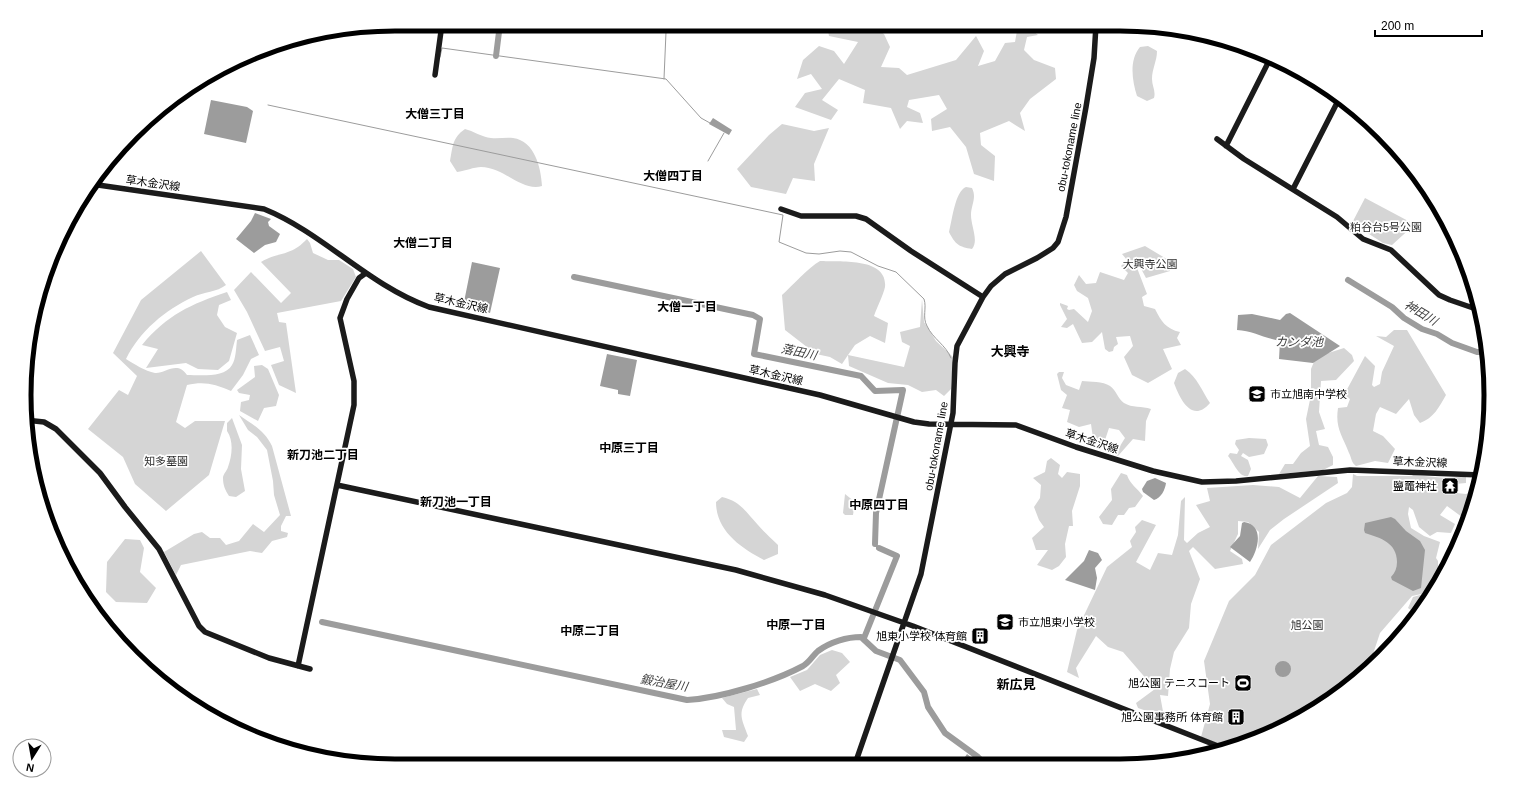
<svg xmlns="http://www.w3.org/2000/svg" width="1515" height="790" font-family="Arial,'Noto Sans JP',sans-serif">
	<style>
		.green { fill: #d5d5d5 }
		.water { fill: #9c9c9c }
		.lines { fill: none; stroke-linecap: round; stroke-linejoin: round }
		.stream { stroke: #9c9c9c; stroke-width: 1 }
		.river { stroke: #9c9c9c; stroke-width: 6 }
		.secondary { stroke: #1b1b1b; stroke-width: 5.5 }
		.labels { text-anchor: middle; stroke-width: 3.5; stroke-linejoin: round; paint-order: stroke }
		.street-label { font-size: 11px; fill: #000; stroke: #fff }
		.park-label { font-size: 11px; fill: #2c2c2c; stroke: #fff }
		.poi-label { font-size: 11px; fill: #000; stroke: #fff; text-anchor: end }
		.neighbourhood-label { font-size: 12px; font-weight: bold; fill: #000; stroke: #fff }
		.water-label { font-size: 12px; font-style: italic; fill: #3d3d3d; stroke: #fff }
		.quarter-label { font-size: 13px; font-weight: bold; fill: #000; stroke: #fff }
		.rim { fill: none; stroke: #000; stroke-width: 5 }
	</style>
	<rect width="100%" height="100%" fill="#fff"/>
	<path class="green" d="M872,25L884,34L890,47L881,67L899,68L907,75L956,60L976,36L984,51L978,66L995,61L1005,43L1015,42L1018,25H1026L1038,35L1027,37L1024,50L1034,60L1055,68L1056,79L1030,99L1020,113L1025,131L1009,121L980,133L981,145L995,156L994,181L974,174L966,147L950,127L932,131L931,119L947,109L939,95L909,100L907,107L920,113L923,123L907,121L900,129L891,108L863,103L865,90L839,79L822,100L838,110L831,120L795,107L805,93L822,89L811,74L797,79L803,60L819,46L834,51L844,64L858,42L829,36L827,26Z
		M1148,46L1157,51C1157,61 1152,69 1152,79C1152,86 1156,91 1154,98L1147,101L1137,96C1132,80 1129,60 1140,47Z
		M782,124L814,131L829,128L814,164L815,181L793,178L786,194L751,187L737,169L769,135Z
		M465,129C473,131 482,137 491,138C498,139 506,137 513,138C535,141 541,168 542,186C522,192 504,167 481,167C474,167 465,171 457,172L450,161C453,146 452,138 465,129Z
		M966,187L972,188C977,198 971,205 971,215C971,226 979,241 972,249C959,247 955,244 949,232C952,221 955,191 966,187Z
		M1365,198L1412,223L1414,225L1392,245L1383,243L1352,223Z
		M307,239L310,243L313,253L328,260H339L353,269L356,277L341,301L277,313L279,322L286,323L296,393L279,385L271,365L284,361L280,347L265,351L247,312L234,290L251,272L281,303L291,293L261,262C280,251 290,257 307,239Z
		M1145,246L1170,261V271L1146,278L1136,259L1134,260L1147,294L1142,297L1144,306L1155,309C1161,321 1166,329 1180,332L1177,338L1181,345L1163,349L1172,369L1148,383L1132,375L1124,357L1133,346L1130,336L1116,337L1118,344L1114,347L1113,351L1109,352L1105,349L1102,332L1092,342L1082,343L1073,324L1067,328L1061,327L1067,319L1060,305V303L1068,306L1067,309L1069,310L1074,309L1088,322L1092,311L1088,298L1077,291L1074,285L1079,275L1086,284L1096,283L1100,272L1124,280L1128,273L1121,266L1127,260L1122,254Z
		M201,251L226,285C217,292 204,292 193,297C165,310 140,331 126,359C134,364 145,371 155,373C165,374 177,360 187,375C200,375 225,378 232,365C236,359 236,348 237,340L250,335L259,355L251,359L243,375L231,391C215,384 204,381 187,385L176,422L185,428L195,421H225L209,475L166,511L135,484L123,457L88,429L119,390L128,395L137,376L113,353L141,300Z
		M820,261C839,262 888,257 885,287C883,296 877,307 874,316L888,323L885,343L870,336L855,345L848,355L904,367L910,346L902,342L900,332L920,327L922,299L924,322L936,341L953,357L951,389L944,396L936,390L922,392L908,385L888,383L849,366L848,355L842,364L830,357L816,354L785,330L782,295C793,285 809,267 820,261Z
		M227,292L231,300L219,305L217,315L225,327L237,333L229,361L218,370L198,369L186,363L146,368L158,349L142,345C167,315 191,304 227,292Z
		M1394,330H1407L1446,395C1439,407 1434,418 1420,423L1414,415L1409,399L1396,414L1380,407L1376,414L1373,431L1383,436L1395,449L1388,463L1375,461L1356,466C1351,462 1352,459 1349,453C1342,435 1335,428 1338,408L1347,407L1350,399L1344,395L1365,356L1375,366L1372,385L1374,387L1380,384L1382,372L1394,346L1376,336L1386,337Z
		M1344,348L1352,355L1354,361L1336,380L1321,381L1319,412L1325,429L1316,431L1319,445L1328,447L1333,457V465L1323,470L1279,474L1285,464H1293L1301,453L1310,446L1306,419L1311,395V369L1316,357Z
		M262,365L268,369L279,395L276,406L264,408L258,421L240,411L241,402L249,400L250,395L239,393L237,390L255,377L254,366Z
		M1185,369C1197,377 1202,391 1210,403C1192,424 1180,399 1174,383L1178,373Z
		M1059,372H1064L1062,378L1066,385L1079,390L1082,381C1090,382 1103,381 1110,386C1116,390 1118,399 1124,403C1132,408 1142,406 1151,409L1146,421L1145,441L1133,439L1118,456L1115,454L1125,438L1119,430L1109,428L1105,440L1093,438L1091,424L1079,427L1067,422L1070,410L1062,408L1067,395L1061,390L1057,374Z
		M239,415C252,424 265,431 272,446L291,516H286L281,526V531L288,533L287,537L272,541L262,553L250,551L181,565L176,575L164,552L194,534L202,532L210,538H220L226,545L239,541L253,524L264,532L280,515L274,495L273,481L267,450L257,437L248,430Z
		M232,418L242,445L241,469L245,491L236,497L229,496C225,490 223,485 223,478C223,474 227,471 228,467C232,456 234,441 227,431V423Z
		M1249,438L1266,439L1268,445L1264,454L1249,457L1243,453L1241,456L1248,460L1251,469L1248,476C1239,478 1234,463 1228,456L1230,453L1237,454L1239,450L1235,444L1236,440Z
		M1051,458L1060,465L1058,474L1062,478L1067,472L1080,474V486L1072,511L1073,526H1069L1065,544L1066,557L1059,566L1052,570L1037,565L1048,550H1036L1032,538L1044,527L1039,520L1034,507L1040,498L1041,485L1033,478L1045,472L1047,461Z
		M1121,473L1127,475C1130,484 1137,488 1143,496L1135,507L1129,508L1124,515H1118L1112,525L1103,524L1099,517L1112,500L1111,489Z
		M1353,474L1357,476H1412L1413,475L1446,478L1466,476V483L1455,484L1456,493L1466,494L1474,491L1462,517L1447,506L1440,515L1455,524L1451,533L1437,532L1430,536L1419,527L1413,510L1409,507L1408,514L1411,528L1424,536L1440,542L1436,558L1438,561V569L1444,572L1441,577L1436,575L1435,585L1416,614L1408,608L1413,597L1427,593L1428,587L1426,593L1412,596L1380,633L1369,666L1326,703L1262,738L1227,747L1201,737L1210,704L1204,661L1229,601L1255,575L1271,545L1326,503L1347,493L1352,487Z
		M1318,476L1337,477L1338,483L1284,519L1270,530L1258,549L1259,532L1248,522L1238,521V534L1230,551L1242,559L1243,564L1215,569L1193,547L1189,551L1200,579L1191,604L1189,628L1174,652L1170,669L1168,696L1160,695L1164,717L1138,708L1136,703L1155,689L1123,652L1108,647L1096,636L1076,668L1079,678L1067,672L1077,630L1107,567L1132,547L1130,541L1136,532L1135,527L1142,520L1156,525L1136,562L1150,570L1158,553L1172,555L1178,535L1181,501L1185,497L1184,540L1187,543L1198,533L1210,527L1196,505L1210,501L1207,488L1253,485L1279,487L1300,498Z
		M845,494L855,502L853,515H845L843,513Z
		M722,497C740,501 746,512 758,525C764,532 771,538 778,545V554L764,560C741,548 716,531 716,502Z
		M125,539L140,540L144,548L140,572L156,588L147,603L116,602L106,592L107,562Z
		M832,650L842,653L850,662L836,675L840,683L831,691L815,684L800,691L790,677L807,670L820,655Z
		M757,689L760,695L748,698C737,714 742,719 748,736L744,742L724,737L722,730H736L734,707L727,704L722,698Z"/>
	<path class="water" d="M211,100L247,107L253,111L246,143L204,134Z
		M713,118L732,130L729,135L709,124Z
		M255,213L271,219L268,222L269,226L280,234L276,242L265,245L254,253L236,239L251,221Z
		M472,262L500,268L490,313L463,307Z
		M1290,313L1340,346L1313,363L1279,359L1280,341C1264,338 1253,331 1237,330L1238,315L1252,314L1280,320L1286,314Z
		M607,354L637,360L630,396L618,394V390L600,386Z
		M1155,478L1166,483C1165,490 1161,498 1154,500L1143,492L1142,489L1147,481Z
		M1391,517L1395,519L1406,531L1420,541L1425,550L1421,588L1413,591L1392,580L1391,577C1395,573 1397,568 1397,562C1397,543 1381,538 1365,533L1364,530L1365,523Z
		M1244,522C1265,525 1258,550 1250,562L1230,547L1240,536L1242,523Z
		M1089,550L1098,553L1102,560L1095,568L1097,578L1095,590L1065,580L1084,561Z
		M1275 669a8 8 0 1 1 16 0a8 8 0 1 1-16 0Z
		M967,754L978,763H961Z"/>
	<g class="lines">
		<path class="stream" d="M663,24L666,32L664,79
			M440,57L442,48L666,79L701,118L710,123
			M268,105L783,215L779,242L806,253L819,254L840,251L851,252L878,266L896,272L924,299C927,308 922,317 927,326C933,339 946,345 951,358
			M708,161L724,133"/>
		<path class="river" d="M496,56L500,24
			M574,277L753,315L760,319L754,354L861,376L875,391L903,390L876,513L875,544
			M1348,280L1392,307L1404,318L1422,329L1437,334L1452,343L1477,352H1488
			M322,622L687,700C721,698 773,682 803,666C810,662 813,655 818,651C830,642 847,637 861,637L876,651L900,660L924,692L928,707L945,733L978,757L984,763
			M864,638L897,556L879,548"/>
		<path class="secondary" d="M435,75L442,24
			M1217,139L1244,159L1337,217L1363,239L1391,250L1439,295L1450,300L1479,310
			M1226,146L1271,57
			M91,184L264,209C323,233 368,285 429,307L820,395L914,422L929,424L1016,425L1076,447L1153,471L1202,482L1236,481L1350,470L1481,475
			M1293,189L1340,97
			M781,209L801,216H856L866,219L911,251L983,297
			M25,420L44,422L56,429L100,473L125,507L159,549L199,626L205,632L269,658L310,669
			M337,485L736,570L825,595L913,626L1223,748
			M298,666L354,405V381L340,318L347,299L359,278L366,273
			M855,764L921,574L953,413L955,363L957,346L983,297L991,286L1005,274L1037,258L1053,248L1058,242L1066,217L1086,107L1094,58L1096,25"/>
	</g>
	<defs>
		<g id="school-square" transform="scale(0.9)"><rect x="-9" y="-9" width="18" height="18" rx="4" fill="#000" stroke="#fff"/><path d="M0-5L7-2L0 1L-7-2ZM-4 1L0 2.5L4 1V4Q0 6-4 4Z" fill="#fff"/></g>
		<g id="temple-square" transform="scale(0.9)"><rect x="-9" y="-9" width="18" height="18" rx="4" fill="#000" stroke="#fff"/><path d="M0-6L5-2H3V0L6.5 2.5H4V6H1.5V3h-3V6H-4V2.5H-6.5L-3 0V-2H-5Z" fill="#fff"/></g>
		<g id="building-square" transform="scale(0.9)"><rect x="-9" y="-9" width="18" height="18" rx="4" fill="#000" stroke="#fff"/><path d="M-4-6H4V6H1V3H-1V6H-4ZM-2.5-4.3h1.7v1.8h-1.7ZM.8-4.3h1.7v1.8H.8ZM-2.5-1h1.7V.8h-1.7ZM.8-1h1.7V.8H.8Z" fill="#fff"/></g>
		<g id="stadium-square" transform="scale(0.9)"><rect x="-9" y="-9" width="18" height="18" rx="4" fill="#000" stroke="#fff"/><path d="M0-5a6.5 5 0 1 0 0 10a6.5 5 0 1 0 0-10ZM-3.5-1.8h7v3.6h-7Z" fill="#fff"/></g>
	</defs>
	<g fill-rule="evenodd">
		<use href="#school-square" x="1257" y="394"/>
		<use href="#temple-square" x="1450" y="486"/>
		<use href="#school-square" x="1005" y="622"/>
		<use href="#building-square" x="980" y="636"/>
		<use href="#stadium-square" x="1243" y="683"/>
		<use href="#building-square" x="1236" y="717"/>
	</g>
	<g class="labels">
		<g class="street-label">
			<text transform="translate(1069 147) rotate(-79)" y="4">obu-tokoname line</text>
			<text transform="translate(153 183) rotate(8)" y="4">草木金沢線</text>
			<text transform="translate(461 303) rotate(13)" y="4">草木金沢線</text>
			<text transform="translate(776 375) rotate(13)" y="4">草木金沢線</text>
			<text transform="translate(1092 441) rotate(18)" y="4">草木金沢線</text>
			<text transform="translate(936 446) rotate(-80)" y="4">obu-tokoname line</text>
			<text transform="translate(1420 462) rotate(2)" y="4">草木金沢線</text>
		</g>
		<g class="park-label">
			<text x="1386" y="231">粕谷台5号公園</text>
			<text x="1150" y="268">大興寺公園</text>
			<text x="166" y="465">知多墓園</text>
			<text x="1307" y="629">旭公園</text>
		</g>
		<g class="poi-label">
			<text x="1270" y="398" text-anchor="start">市立旭南中学校</text>
			<text x="1437" y="490">鹽竈神社</text>
			<text x="1018" y="626" text-anchor="start">市立旭東小学校</text>
			<text x="967" y="640">旭東小学校 体育館</text>
			<text x="1230" y="687">旭公園 テニスコート</text>
			<text x="1223" y="721">旭公園事務所 体育館</text>
		</g>
		<g class="neighbourhood-label">
			<text x="435" y="118">大僧三丁目</text>
			<text x="673" y="180">大僧四丁目</text>
			<text x="423" y="247">大僧二丁目</text>
			<text x="687" y="311">大僧一丁目</text>
			<text x="629" y="452">中原三丁目</text>
			<text x="323" y="459">新刀池二丁目</text>
			<text x="456" y="506">新刀池一丁目</text>
			<text x="879" y="509">中原四丁目</text>
			<text x="796" y="629">中原一丁目</text>
			<text x="590" y="635">中原二丁目</text>
		</g>
		<g class="water-label">
			<text transform="translate(1421 313) rotate(31)" y="4">神田川</text>
			<text x="1299" y="346">カンダ池</text>
			<text transform="translate(799 352) rotate(12)" y="4">落田川</text>
			<text transform="translate(664 683) rotate(10)" y="4">鍛治屋川</text>
		</g>
		<g class="quarter-label">
			<text x="1010" y="356">大興寺</text>
			<text x="1016" y="689">新広見</text>
		</g>
	</g>
	<path d="M0 0H1515V790H0ZM395 31H1120A364 364 0 0 1 1484 395V395A364 364 0 0 1 1120 759H395A364 364 0 0 1 31 395V395A364 364 0 0 1 395 31Z" fill="#fff" fill-rule="evenodd"/>
	<path class="rim" d="M395 31H1120A364 364 0 0 1 1484 395V395A364 364 0 0 1 1120 759H395A364 364 0 0 1 31 395V395A364 364 0 0 1 395 31Z"/>
	<g transform="translate(32 758) rotate(191)"><circle r="19" fill="#ffffff" stroke="#999999"/>
	<path d="M0-3L7 15L0 10L-7 15Z" fill="#000000"/>
	<text y="-6" font-size="11" font-weight="bold" text-anchor="middle" fill="#000000">N</text>
	</g>
	<path d="M1375 30v6h107v-6" fill="none" stroke="#000000" stroke-width="2"/>
	<text x="1381" y="30" font-size="12" fill="#000000" stroke="#ffffff" stroke-width="3" paint-order="stroke">200 m</text>
</svg>
